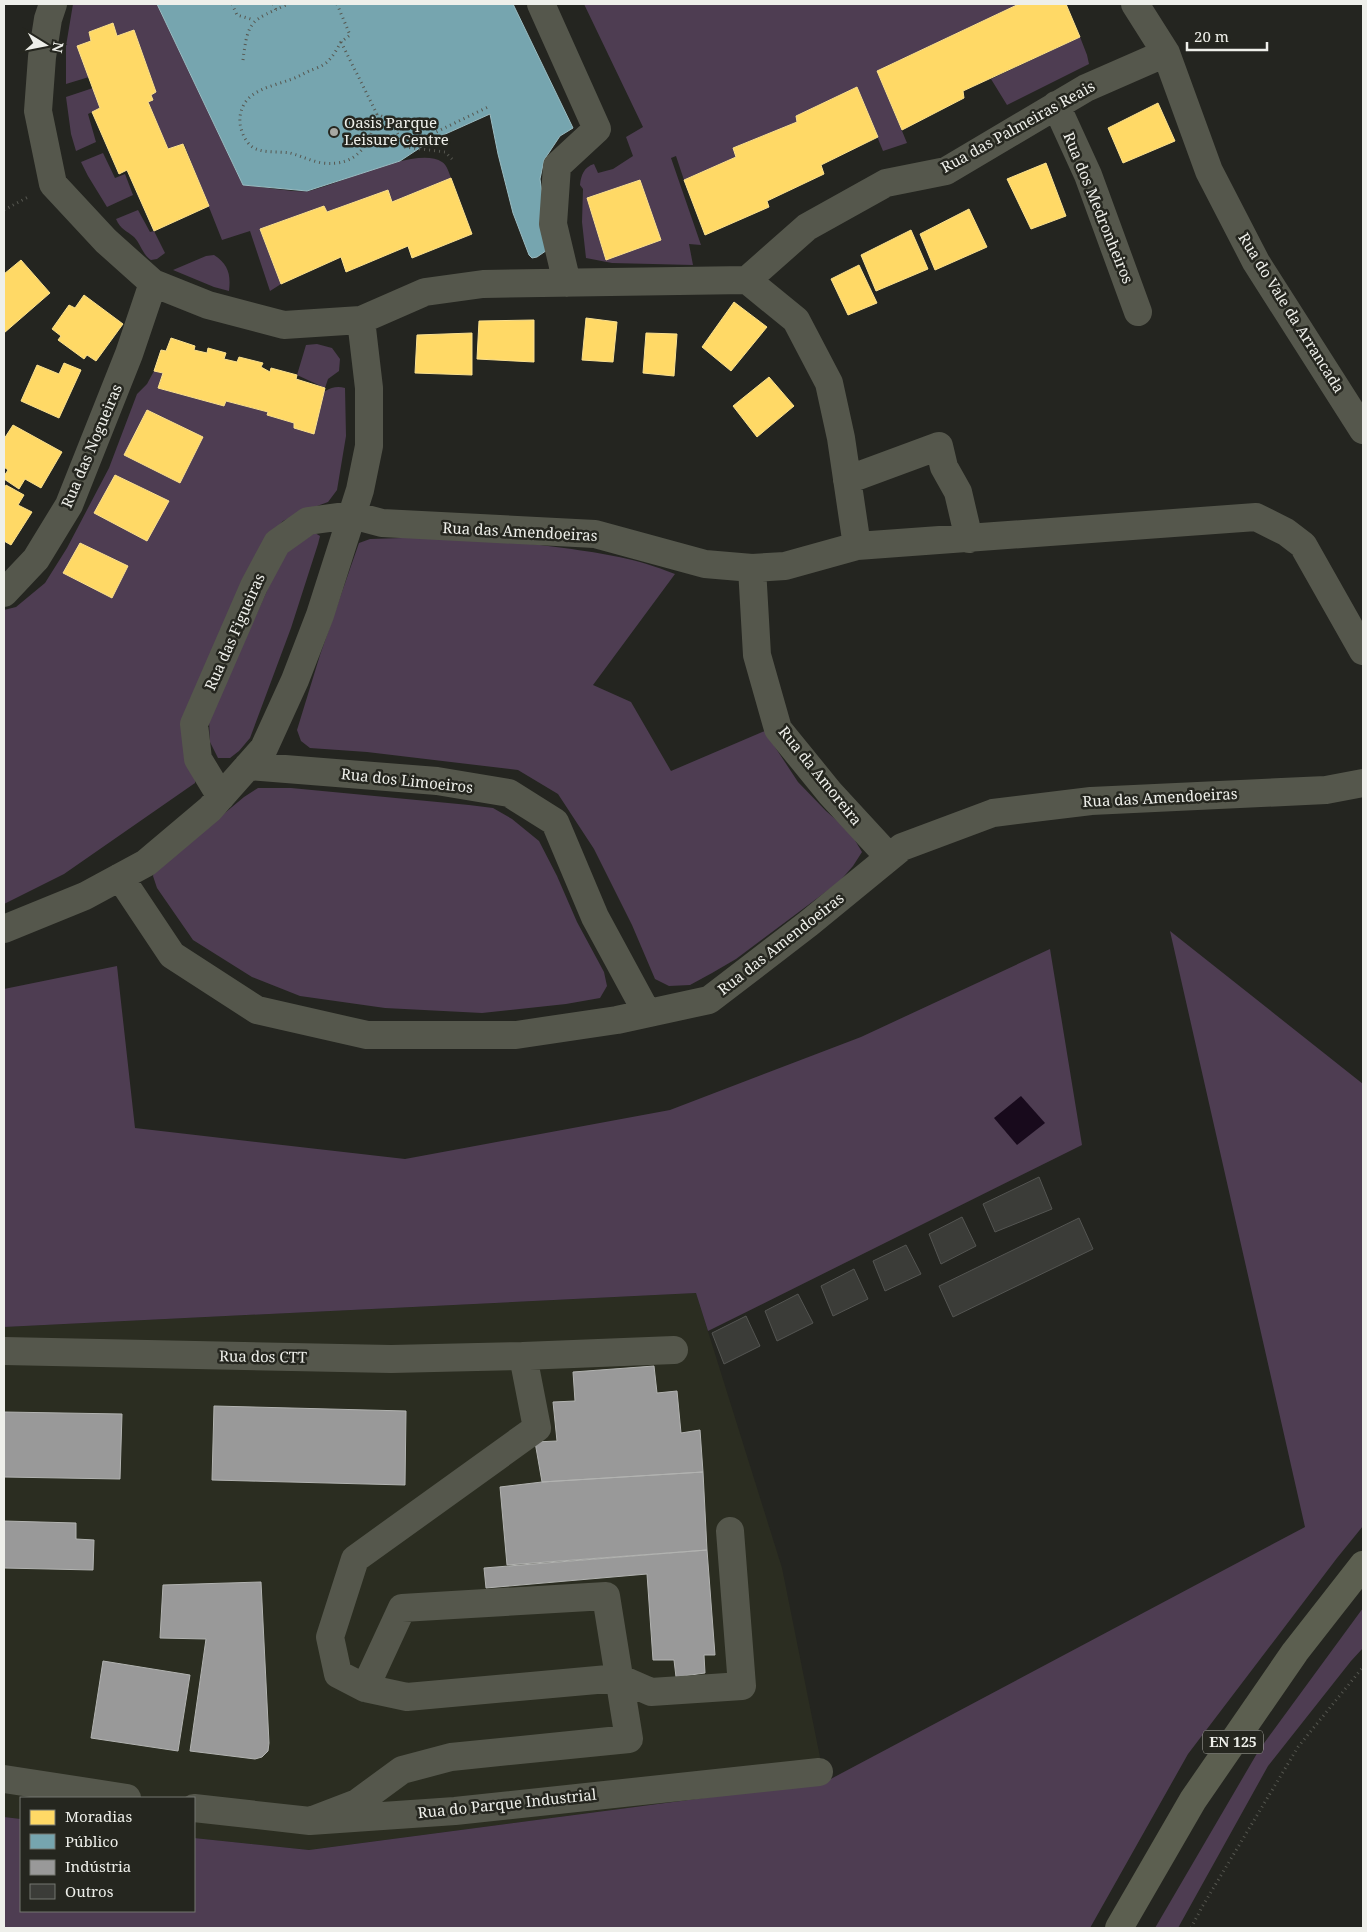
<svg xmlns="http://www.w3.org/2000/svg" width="1367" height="1932" font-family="'Noto Serif',serif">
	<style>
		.built { fill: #2b2d21 }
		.green { fill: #4e3d52 }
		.water { fill: #180a1c }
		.homes { fill: #ffd966; stroke: #fae08e }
		.public { fill: #76a5af; stroke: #9abbc1 }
		.industry { fill: #999; stroke: #b2b3b1 }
		.building { fill: #3b3c38; stroke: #545552 }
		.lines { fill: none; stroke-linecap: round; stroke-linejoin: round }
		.path { stroke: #565750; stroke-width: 3; stroke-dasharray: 1 4; stroke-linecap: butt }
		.minor { stroke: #55574c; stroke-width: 28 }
		.major { stroke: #5c5f50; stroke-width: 28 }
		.poi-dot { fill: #a7a8a3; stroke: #25261f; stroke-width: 2 }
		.labels { text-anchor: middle; stroke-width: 5; stroke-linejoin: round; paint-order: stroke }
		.shield { fill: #25261f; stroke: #b2b3ad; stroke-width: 1 }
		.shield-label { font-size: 14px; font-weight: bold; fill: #eeefea }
		.poi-label { font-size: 15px; fill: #eeefea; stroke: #25261f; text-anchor: start }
		.street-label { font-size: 15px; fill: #eeefea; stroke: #25261f }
	</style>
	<rect width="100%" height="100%" fill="#242520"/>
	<path class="built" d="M696,1293L782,1568L825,1782L309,1850L194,1838V1798H21V1819L4,1817V1327Z"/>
	<path class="green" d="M73,4H157L243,185C258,186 297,193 309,191C338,185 417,145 442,162C447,165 449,173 451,178L392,202L388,191L327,212L324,206L260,229L281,284L270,291L250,231L222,240L184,144L168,149L148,102L153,100L151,95L156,92L134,30L117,36L112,23L89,32L91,41L89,77L66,84V46Z
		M584,4H1019L877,71L907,143L883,151L857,87L796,116L797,122L733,148L736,157L684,180L676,156L671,158L701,245L689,244L693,265L612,263L586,258L582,222L583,189L580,185C581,175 584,167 594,164L598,173L613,169L633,156L626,137L643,127Z
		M1080,37L1087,55L1089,64L1007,105L991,79Z
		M93,88L100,108L88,114L96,142L76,151L71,134L66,97Z
		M103,153L115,178L125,174L133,195L107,207L88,176L81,162Z
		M138,210L150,232L154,231L165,253L157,259L151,260C142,254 141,244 134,237C126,230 121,230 116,219Z
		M214,255C228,264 231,274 229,291L214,287L173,270L206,256Z
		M317,344L332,348L340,359L339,371L328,379L325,388L297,375L306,345Z
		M154,371L163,373L158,388L224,406L226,401L268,412L267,415L294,423C307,409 324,381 345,388L346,436L337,490L328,502L309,509L283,521L268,537L247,572L195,771V783L64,874L4,904V610L16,607L45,583L67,548L109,468L137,394L147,384Z
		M315,533L320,536L318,544L291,628L250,738L239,751L230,758H218L210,742L209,720L284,553Z
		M435,537C478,539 521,542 564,548C606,554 635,558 675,574L593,685L631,702L671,771L767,730L775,747L798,782L826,811L850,832L862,852L853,866L839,882L736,959L712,973L690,985L669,986L655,979L632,925L594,849L558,794L518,770L367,752L310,748L301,741L297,730L320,655L359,543L370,539Z
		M258,788H291L469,805L493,808L512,819L539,841L557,876L577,922L604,972L607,986L600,998L566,1004L482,1013L385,1008L300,996L252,977L193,940L157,888L153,876L156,863L196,837L244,797Z
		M1170,931L1363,1084V1526L1337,1558L1188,1754L1090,1928H4V1817L21,1819V1911H194V1838L309,1850L825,1782L1305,1527Z
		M1050,949L1082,1145L708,1331L696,1293L4,1327V989L117,966L135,1128L405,1159L670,1110L861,1037Z
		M1363,1608V1648L1351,1661L1268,1766L1178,1928H1155L1259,1750Z"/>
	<path class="water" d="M1021,1096L1045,1123L1017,1145L994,1118Z"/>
	<path class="homes" d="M195,4H221L200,13Z
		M1019,4H1066L1080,37L963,91L964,98L902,130L877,71Z
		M179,17L199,20L195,42L174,38Z
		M113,23L117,36L134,30L156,92L151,95L153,100L148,102L168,149L183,144L209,206L154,231L127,170L119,174L92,112L100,108L77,46L91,41L89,32Z
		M225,86L229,93L213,103L209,94Z
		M857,87L878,137L821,165L824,174L767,201L769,207L705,235L684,180L736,157L733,148L797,122L796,116Z
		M1158,103L1175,141L1123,163L1108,128Z
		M1046,163L1066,216L1031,229L1007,179Z
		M451,178L472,234L412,258L408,246L346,272L341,257L281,284L260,229L324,206L327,212L388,190L392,202Z
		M640,180L661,240L606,260L587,198Z
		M969,209L987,247L935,270L920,234Z
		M911,230L928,269L876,291L861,255Z
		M21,260L50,293L4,333V274Z
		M859,265L877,303L848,315L831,279Z
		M84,295L123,324L96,361L87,355L84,359L58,340L61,336L52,329L69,305L75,308Z
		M734,302L767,327L731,371L702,347Z
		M586,318L617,322L613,362L582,360Z
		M534,320V362L477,359L479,321Z
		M472,333V375L415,373L417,335Z
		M646,333L677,334L674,376L643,373Z
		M171,338L195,346L194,350L207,353L208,348L226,353L224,359L237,362L239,357L263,363L261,367L270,372L271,368L297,375L296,379L325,388L314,434L294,428V423L267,415L268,412L226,401L224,406L158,388L163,373L154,371L161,350L166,351Z
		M64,363L81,370L59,418L21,401L37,365L59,374Z
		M769,377L794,406L757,437L733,406Z
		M147,410L203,437L180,483L124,455Z
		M13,425L62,452L41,488L25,479L19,489L4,479V476L8,470L4,467V439Z
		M115,475L169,501L147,541L94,513Z
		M6,485L24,495L18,505L32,512L11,545L4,541V489Z
		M80,543L128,566L112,598L63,573Z"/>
	<path class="public" d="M157,4H513L573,128L560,136L544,160L540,179L550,248L537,257L532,258L529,255L513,213L498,154L490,114L432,140L400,161L307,191L243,185Z"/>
	<path class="industry" d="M654,1366L657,1393L677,1391L681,1433L700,1430L703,1472L542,1482L535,1442L557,1441L553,1402L575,1401L573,1372Z
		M214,1406L406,1411L405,1485L212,1480Z
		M4,1412L122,1414L120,1479L4,1477Z
		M703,1472L707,1550L507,1565L500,1487L542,1482Z
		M4,1521L76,1523V1539L94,1540L93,1570L4,1568Z
		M707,1550L715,1655H704L705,1673L676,1677L674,1660H653L647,1574L486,1588L484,1568Z
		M261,1582L269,1743L268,1751L262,1757L255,1759L190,1751L206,1639L160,1638L163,1585Z
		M103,1661L190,1675L178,1751L91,1738Z"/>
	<path class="building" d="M1039,1177L1052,1209L995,1232L983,1204Z
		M962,1217L976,1246L941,1264L929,1234Z
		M1079,1218L1093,1249L953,1317L939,1286Z
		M906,1245L921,1274L885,1291L873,1261Z
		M854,1269L868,1299L833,1316L821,1286Z
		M798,1294L813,1323L777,1341L765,1311Z
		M746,1316L760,1346L724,1364L712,1333Z"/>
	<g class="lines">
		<path class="path" d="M232,4L237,15L254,20
			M273,4L276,10
			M337,4L350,35L341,42L377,114L390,120L405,147L445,152L452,159
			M341,42C337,49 333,57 326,63C321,67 314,69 309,71C303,74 298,77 292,79C271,87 243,90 240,117C239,126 243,138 250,145C259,154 277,151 290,153C301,156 311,161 322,163C358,167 370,144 377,114
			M243,60C248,18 252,21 288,4
			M405,147L488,107
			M4,210L30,196
			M1191,1928L1202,1907L1298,1747L1363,1667"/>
		<path class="minor" d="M53,4L48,19L42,57L38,111L53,184L106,241L153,283L208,305L284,325L361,320L425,292L483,284L747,280L807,227L886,183L946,171L1086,88L1166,53
			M541,4L597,129L557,166L553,224L567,283
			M1135,4L1166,53L1209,171L1256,262L1363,430
			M1056,105L1088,175L1138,312
			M747,280L796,320L829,383L841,438L857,546
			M847,480L939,446L944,467L958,492L969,539
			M752,568L757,655L778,729L830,793L889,857
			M4,593L36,559L69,505L129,354L153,283
			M248,766L437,781L509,793L555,822L595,917L647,1013
			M221,797L198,759L194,724L254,586L277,543L308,521L352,515L382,523L595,534L705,564L752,568L785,566L857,546L1256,517L1286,532L1303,545L1363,651
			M120,877L172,955L257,1010L367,1035H516L617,1020L709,1000L808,924L902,847L993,813L1091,801L1326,790L1363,783
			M4,929L85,896L146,863L210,809L264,748L295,680L320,615L360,490L369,446V388L361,320
			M4,1351L391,1359L523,1356
			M365,1688L338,1674L330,1637L355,1559L537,1428L523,1356L674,1350
			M4,1779L127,1798
			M194,1808L310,1821L455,1811L819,1772
			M310,1821L357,1803L402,1770L451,1757L629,1739L606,1596L402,1608L365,1688L407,1697L619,1678L651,1692L742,1686L730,1531"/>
		<path class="major" d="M1119,1928L1193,1800L1295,1652L1363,1565"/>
	</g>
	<circle class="poi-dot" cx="334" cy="132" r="5"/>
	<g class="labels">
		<rect class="shield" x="1203" y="1730.5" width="60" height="23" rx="4"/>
		<g class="shield-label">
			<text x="1233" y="1747">EN 125</text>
		</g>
		<g class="poi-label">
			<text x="344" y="128">Oasis Parque<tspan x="344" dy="17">Leisure Centre</tspan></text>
		</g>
		<g class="street-label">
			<text transform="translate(1018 127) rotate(-29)" y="5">Rua das Palmeiras Reais</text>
			<text transform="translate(1098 208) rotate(68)" y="5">Rua dos Medronheiros</text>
			<text transform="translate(1291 313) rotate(58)" y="5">Rua do Vale da Arrancada</text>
			<text transform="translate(92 446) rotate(-67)" y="5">Rua das Nogueiras</text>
			<text transform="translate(520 532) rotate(3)" y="5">Rua das Amendoeiras</text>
			<text transform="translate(235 632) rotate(-66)" y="5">Rua das Figueiras</text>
			<text transform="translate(820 776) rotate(51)" y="5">Rua da Amoreira</text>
			<text transform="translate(407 781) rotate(6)" y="5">Rua dos Limoeiros</text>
			<text transform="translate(1160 798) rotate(-3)" y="5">Rua das Amendoeiras</text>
			<text transform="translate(781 944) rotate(-38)" y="5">Rua das Amendoeiras</text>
			<text transform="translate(263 1357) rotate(1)" y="5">Rua dos CTT</text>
			<text transform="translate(507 1804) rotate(-6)" y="5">Rua do Parque Industrial</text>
		</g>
	</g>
	<rect width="1367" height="1932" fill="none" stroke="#eeefea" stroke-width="10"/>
	<rect x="20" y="1797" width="175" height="115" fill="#25261f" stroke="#757670"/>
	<rect x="30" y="1810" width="25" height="15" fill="#ffd966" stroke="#757670"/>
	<text x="65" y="1822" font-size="15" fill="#eeefea">Moradias</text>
	<rect x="30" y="1834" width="25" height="15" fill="#76a5af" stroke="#757670"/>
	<text x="65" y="1847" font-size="15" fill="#eeefea">Público</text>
	<rect x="30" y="1860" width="25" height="15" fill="#999999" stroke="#757670"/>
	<text x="65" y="1872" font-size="15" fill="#eeefea">Indústria</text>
	<rect x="30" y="1884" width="25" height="15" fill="#3b3c38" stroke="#757670"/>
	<text x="65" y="1897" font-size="15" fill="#eeefea">Outros</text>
	<g transform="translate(45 45) rotate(100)" stroke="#25261f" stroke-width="4" paint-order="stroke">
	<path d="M0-4L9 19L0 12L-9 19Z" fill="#eeefea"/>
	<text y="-8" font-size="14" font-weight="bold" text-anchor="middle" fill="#eeefea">N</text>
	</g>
	<path d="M1187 42v8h80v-8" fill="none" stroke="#eeefea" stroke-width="2.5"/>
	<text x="1194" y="42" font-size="15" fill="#eeefea" stroke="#25261f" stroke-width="4" paint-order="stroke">20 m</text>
</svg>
